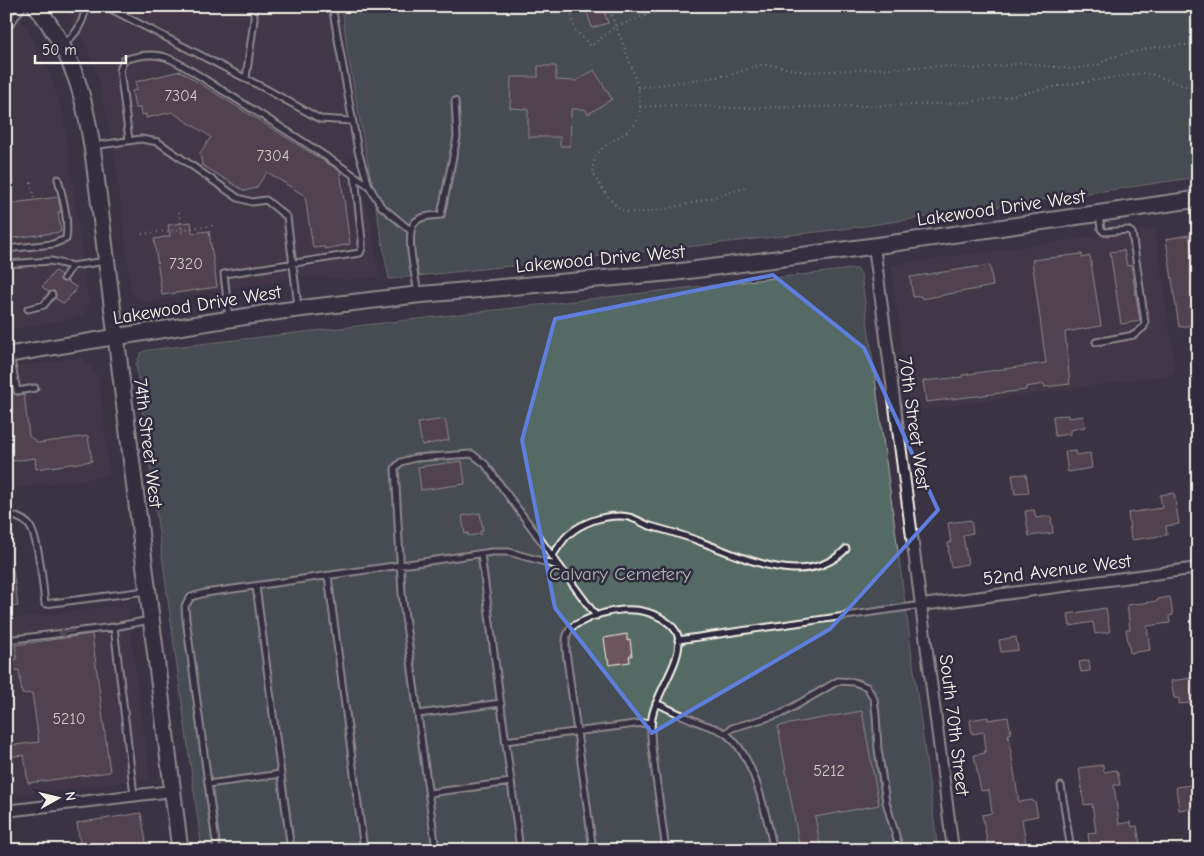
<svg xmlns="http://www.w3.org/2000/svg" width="1204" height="856" font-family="'Comic Neue',sans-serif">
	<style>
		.built { fill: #4a3d4a }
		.green { fill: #566b65; stroke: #a5aea6 }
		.building { fill: #6c555b; stroke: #f4f1e8 }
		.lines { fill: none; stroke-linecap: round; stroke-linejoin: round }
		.lane-casing { stroke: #f4f1e8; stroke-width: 9 }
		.street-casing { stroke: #f4f1e8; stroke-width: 14 }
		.secondary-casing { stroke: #f4f1e8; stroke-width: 18 }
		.primary-casing { stroke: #f4f1e8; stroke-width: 19 }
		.path { stroke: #f4f1e8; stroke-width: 2; stroke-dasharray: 1 4; stroke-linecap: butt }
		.lane { stroke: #2f2a3d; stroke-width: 5 }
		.street { stroke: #2f2a3d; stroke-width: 10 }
		.secondary { stroke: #2f2a3d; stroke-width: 14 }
		.primary { stroke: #2f2a3d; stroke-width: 15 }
		.oneway { stroke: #747079 }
		.marked { fill: none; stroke: #5e7fdd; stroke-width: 4; stroke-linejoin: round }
		.labels { text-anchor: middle; stroke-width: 5; stroke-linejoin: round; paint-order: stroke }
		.number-label { font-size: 16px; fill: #d2cac5 }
		.street-label { font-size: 19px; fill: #f4f1e8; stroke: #2f2a3d }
		.park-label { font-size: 19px; fill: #adb5ad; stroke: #2f2a3d }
	</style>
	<rect width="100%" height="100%" fill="#3b3343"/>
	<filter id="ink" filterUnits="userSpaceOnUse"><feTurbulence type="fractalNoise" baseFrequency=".02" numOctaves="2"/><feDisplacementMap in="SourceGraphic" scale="10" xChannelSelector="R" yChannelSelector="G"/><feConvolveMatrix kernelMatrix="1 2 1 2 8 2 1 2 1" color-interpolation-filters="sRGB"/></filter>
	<g filter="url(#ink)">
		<path class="built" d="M6,6H12L14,8L29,31L50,75L63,113L89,306L84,316L79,317L6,331Z
			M62,6H342L347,49L366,150L348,159L353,167L371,222L379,277L348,280L306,276L148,302L141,301L135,298L131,291L114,152L99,80L86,45L66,10Z
			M1155,228L1176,374L911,411L891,265Z
			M82,357L99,377L110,476L6,490V368Z
			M127,604L150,779L6,797V619Z"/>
		<path class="green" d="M342,6H1198V177L851,228L686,247L389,279L347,49Z
			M852,269H857L861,274L938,850H202L136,364L141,353L148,350Z"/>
		<path class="building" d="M585,6H602L608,23L592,28Z
			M538,66H556V80L576,81L594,70L612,99L588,114L585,109H571L570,146H560V137H528V109L510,108L511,77H538Z
			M180,71L340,171L350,244L325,249V247L313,248L305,196L267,172L256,188L245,191L202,165L200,153L211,137L172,112L146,118V114L141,115L140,108H135L132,91L137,90L135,82Z
			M58,197L61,212H58L61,232L6,239V204Z
			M191,222L192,233L209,231L217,287L162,295L154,239L170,236L168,225Z
			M1189,235L1198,292V324L1179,327L1166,239Z
			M1124,250L1127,266L1131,265L1140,321L1121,324L1110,252Z
			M1082,254V258L1090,256L1101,326L1065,332L1070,384L1045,387L1044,384L1026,387V390L926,402L923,381L962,377V375L1046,363L1032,260Z
			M990,265L993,286L922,299L921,296L913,297L910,277Z
			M55,271L61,275V281L64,282L67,281L77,288L64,304L55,298L56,294L54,291L49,292L42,287Z
			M6,392H13L16,395L24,394L29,436L38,443L88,436L92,461L36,469L35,458L6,462Z
			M1068,415V418L1083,416L1085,427L1070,430V434L1055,436L1053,416Z
			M445,419L449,440L422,445L418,423Z
			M1075,451L1076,455L1090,453L1092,468L1068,472L1065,452Z
			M462,461L465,484L421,490L418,467Z
			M1026,474L1029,493L1015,494L1012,475Z
			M1174,493L1179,524L1166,526L1167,535L1131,540L1128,513L1162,508L1160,495Z
			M1034,510L1036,518L1051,516L1053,533L1029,536L1025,511Z
			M480,513L483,531H480L481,534L468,536V533L465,534L462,516Z
			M971,520L973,533L963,535L968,564L951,567L948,550H949L948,543H951L948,523Z
			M6,564H12L18,606L6,608Z
			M1170,597L1173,615L1169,616L1170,623L1147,626L1150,650L1130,653L1126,629H1130L1127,605L1158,601V599Z
			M1106,608L1110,632L1095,634L1093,622L1070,626L1068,614Z
			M92,634L110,772L28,783L24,755L6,757V746L39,742L32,693L22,694L19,670L13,671L11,660L17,659L15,645Z
			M627,634V641L630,640L632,656H629L630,662L609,665L608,659H607L604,638Z
			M1016,637L1018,650L1001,652L999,640Z
			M1089,660L1090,671L1081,672L1079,662Z
			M1198,677V695L1190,696L1191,703L1179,704V698H1174L1171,681Z
			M862,711L879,805L815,817L821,850H800L778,726Z
			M988,717V720L1008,717L1011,734H1008L1019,802L1032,800L1033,802H1035L1038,816L1022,819L1027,850H989L982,815L992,813L989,790L981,791L974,755L985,753L984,751H986L984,732L972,734L970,720Z
			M1103,765L1104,772L1116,770L1118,774L1120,785H1114L1119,824L1131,822L1132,827L1137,826L1141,850H1117V848L1090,850L1088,833L1096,832L1092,804L1084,805L1079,768Z
			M1198,784V808L1179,810L1176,787Z
			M141,813L147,848L136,850H81L77,823Z"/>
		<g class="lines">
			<g class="lane-casing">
				<path id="lane" d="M105,6L264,88L320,119L352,121
					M332,6L358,151L369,186L381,206L410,230
					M6,30L23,6
					M63,45C77,34 83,23 86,6
					M246,78L254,20V6
					M129,140L120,70L124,60C136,56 152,53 165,57C181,62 209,83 225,92C274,123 322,152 369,186
					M93,146L141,139L158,142L238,198L252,202L266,200L287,217L298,306
					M6,249L53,244L66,239C69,219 63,198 58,179
					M6,264L51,261L72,266
					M64,278L72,266L106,261
					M418,294C416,278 404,234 415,222C422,215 433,216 441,215L457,137L455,101
					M28,309L44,305L52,295
					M229,318L224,274L360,253L362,248V240L355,176
					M1096,342L1134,335L1144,327L1145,322L1132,233L1128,230L1104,232L1101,229L1099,214
					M10,355L17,391L35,388
					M6,514C14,516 22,518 28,524C39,535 43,587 45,604L146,591
					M481,554L520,850
					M553,555C558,548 563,539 569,534C582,523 601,516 618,516C631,515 639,522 650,526C668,531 687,536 704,543C747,559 807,589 846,549
					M328,576L364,850
					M256,586L291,850
					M6,640L114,627
					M678,640L922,605
					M656,703C669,709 683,716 698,722C706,726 719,728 726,734C755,755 766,816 774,850
					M418,714L501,703
					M726,733L732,728L783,713L838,681L854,682L867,687L874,699L876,715L878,749L886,802L900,850
					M505,741L651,722
					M208,784L281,774
					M1061,786L1071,850
					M429,793L511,782
					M134,795L114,627L150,620
					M217,850L186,619L185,606L191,597L205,593L492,552H509L559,566
					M436,850L402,594L395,468L401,462L415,458L472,454L485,464L596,616
					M593,850L566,651C566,643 565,636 570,629C573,625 578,624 583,621C607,609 639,604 663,619C669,623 676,628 678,636C684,660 655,693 652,718C649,735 653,753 655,771C659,797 662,823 666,850"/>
			</g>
			<g class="street-casing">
				<path id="street" d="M874,246L953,850
					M922,605L1198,568
					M6,811L172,791"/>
			</g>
			<g class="secondary-casing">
				<path id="secondary" d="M6,355L115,337"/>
			</g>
			<g class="primary-casing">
				<path id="primary" d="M36,6C74,53 86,101 94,160L180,850
					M115,337L281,311L416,295L677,272L874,246L1198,199"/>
			</g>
			<path class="path" d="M569,6L575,30L591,46L615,27L649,14L682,6
				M608,6C617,33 646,89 639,115C632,140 595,139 593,167C592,175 600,185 604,191C608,197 616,207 622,210C644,220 723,194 748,187
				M638,88L729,75L760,65H771L806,72L940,66L975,69L1024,63L1071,69L1098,65L1108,58L1128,53L1156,47L1198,44
				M640,107L674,105L737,108L918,105L969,102L1006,97L1058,86L1143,73C1162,75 1178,87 1198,88
				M31,182L34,199
				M179,212L182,235
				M142,234L217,225"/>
			<use href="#lane" class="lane"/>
			<use href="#street" class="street"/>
			<use href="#secondary" class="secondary"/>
			<use href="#primary" class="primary"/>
		</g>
		<defs><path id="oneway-shaft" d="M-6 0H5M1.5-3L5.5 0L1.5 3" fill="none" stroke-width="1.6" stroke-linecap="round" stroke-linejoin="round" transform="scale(1.25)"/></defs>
		<use class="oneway" href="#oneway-shaft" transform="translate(66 632) rotate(172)"/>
	</g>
	<path d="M0 0H1204V856H0ZM773,275L864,348L938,510L830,629L652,733L555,608L522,440L555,319Z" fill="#3b3343" fill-opacity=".55" fill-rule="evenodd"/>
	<path class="marked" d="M773,275L864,348L938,510L830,629L652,733L555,608L522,440L555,319Z"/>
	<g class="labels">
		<g class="number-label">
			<text x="181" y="101">7304</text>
			<text x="273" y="161">7304</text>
			<text x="186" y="269">7320</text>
			<text x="69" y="724">5210</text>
			<text x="829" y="776">5212</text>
		</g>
		<g class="street-label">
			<text transform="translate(1001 207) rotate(-8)" y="7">Lakewood Drive West</text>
			<text transform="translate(600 258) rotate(-5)" y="7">Lakewood Drive West</text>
			<text transform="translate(197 304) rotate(-9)" y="7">Lakewood Drive West</text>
			<text transform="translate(915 423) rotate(82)" y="7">70th Street West</text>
			<text transform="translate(149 443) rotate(83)" y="7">74th Street West</text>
			<text transform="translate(1057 569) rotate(-7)" y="7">52nd Avenue West</text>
			<text transform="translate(955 725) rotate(83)" y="7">South 70th Street</text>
		</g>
		<g class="park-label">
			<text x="620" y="580">Calvary Cemetery</text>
		</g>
	</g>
	<rect width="1204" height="856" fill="none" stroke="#2f2a3d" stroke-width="25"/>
	<rect x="12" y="12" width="1179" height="831" fill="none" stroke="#f4f1e8" stroke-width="2" filter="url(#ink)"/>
	<g transform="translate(58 798) rotate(82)" stroke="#2f2a3d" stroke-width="4" paint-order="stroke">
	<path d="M0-4L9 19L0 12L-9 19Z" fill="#f4f1e8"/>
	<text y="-8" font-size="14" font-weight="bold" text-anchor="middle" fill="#f4f1e8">N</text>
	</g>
	<path d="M35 55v8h91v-8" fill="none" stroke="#f4f1e8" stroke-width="2.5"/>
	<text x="42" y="55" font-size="15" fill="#f4f1e8" stroke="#2f2a3d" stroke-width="4" paint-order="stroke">50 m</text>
</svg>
